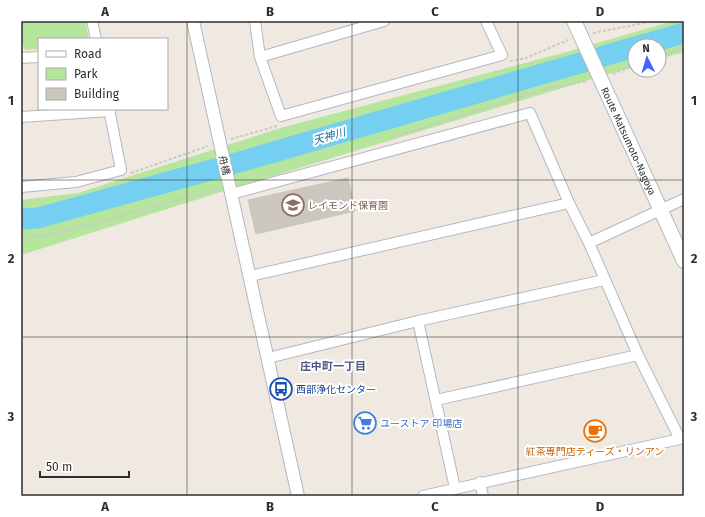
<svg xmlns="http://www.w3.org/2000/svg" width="705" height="517" font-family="'Fira Sans','Noto Sans JP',sans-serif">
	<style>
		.green { fill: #b6e59e }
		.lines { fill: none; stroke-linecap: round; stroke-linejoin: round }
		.river { stroke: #75cff0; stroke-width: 21 }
		.building { fill: #cbc7bf; stroke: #cbc5ba }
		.minor-casing { stroke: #b4b7c1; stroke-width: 12 }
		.tertiary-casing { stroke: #b4b7c1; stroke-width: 14 }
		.secondary-casing { stroke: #b4b7c1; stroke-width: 16 }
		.path { stroke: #c9c9c9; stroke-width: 2; stroke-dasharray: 3 2; stroke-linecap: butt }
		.minor { stroke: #fff; stroke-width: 10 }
		.tertiary { stroke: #fff; stroke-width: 12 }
		.secondary { stroke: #fff; stroke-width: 14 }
		.grid { fill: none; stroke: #2e2e2e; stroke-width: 1; stroke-opacity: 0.55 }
		.labels { text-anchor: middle; stroke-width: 4; stroke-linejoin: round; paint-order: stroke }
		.street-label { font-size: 10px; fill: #2e2e2e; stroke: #fff }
		.education-label { font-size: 10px; fill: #785e54; stroke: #fff; text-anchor: start }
		.transit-label { font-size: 10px; fill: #164399; stroke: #fff; text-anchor: start }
		.shop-label { font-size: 10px; fill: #366cbe; stroke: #fff; text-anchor: start }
		.food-label { font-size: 10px; fill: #c56008; stroke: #fff }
		.water-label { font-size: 11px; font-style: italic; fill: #0d6fa3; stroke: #fff }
		.neighbourhood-label { font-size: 11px; font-weight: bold; fill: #4d5680; stroke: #fff }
		.neatline { fill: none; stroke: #2e2e2e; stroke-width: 1.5 }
		.grid-label { font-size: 13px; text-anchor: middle; font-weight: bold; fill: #2e2e2e }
	</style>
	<rect width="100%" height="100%" fill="#efe9e1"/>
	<path class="green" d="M21,21H85L89,39H39V49L25,50L21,39Z
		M673,21H684V52L659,59V46H635V66L243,185L21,255V200L78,193L284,127L570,51Z"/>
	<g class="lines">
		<path class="river" d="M638,46L684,33
			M21,219L38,218L229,165L635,47"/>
	</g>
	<path class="building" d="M348,178L355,211L256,234L248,200Z"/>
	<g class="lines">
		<g class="minor-casing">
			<path id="minor" d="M92,21L96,39
				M255,21L260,57L281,116L502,55L486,21
				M260,57L384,21
				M21,58L39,57
				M21,117L110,111
				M21,187L76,182L121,170L109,109
				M231,194L530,113L569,203L589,243L638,355L680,439L423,496
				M589,243L684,199
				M250,276L569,203
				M418,321L455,488
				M268,358L418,321L604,280
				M436,400L638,355
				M480,482L483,496"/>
		</g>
		<g class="tertiary-casing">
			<path id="tertiary" d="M193,21L298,496"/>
		</g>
		<g class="secondary-casing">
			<g id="secondary">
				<path id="s1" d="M574,21L684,261"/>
			</g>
		</g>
		<path class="path" d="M593,33L654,21
			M659,56L684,48
			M510,61L526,58L568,40
			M613,74L635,65
			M391,138L548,88L588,81
			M231,139L277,126
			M131,173L208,146
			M21,238C53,236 83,226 114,218C148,208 183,198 218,190
			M683,449L684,456"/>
		<use href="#minor" class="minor"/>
		<use href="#tertiary" class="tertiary"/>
		<use href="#secondary" class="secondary"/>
	</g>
	<path class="grid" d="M187,21V496M352,21V496M518,21V496M21,180H684M21,337H684"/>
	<defs>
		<g id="school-ring" transform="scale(1.15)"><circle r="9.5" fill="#fff" stroke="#8d6e63" stroke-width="1.5"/><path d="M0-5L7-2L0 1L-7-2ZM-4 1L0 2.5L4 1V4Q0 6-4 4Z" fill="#8d6e63"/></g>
		<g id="bus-ring" transform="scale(1.15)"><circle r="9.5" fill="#fff" stroke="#1a4fb4" stroke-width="1.5"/><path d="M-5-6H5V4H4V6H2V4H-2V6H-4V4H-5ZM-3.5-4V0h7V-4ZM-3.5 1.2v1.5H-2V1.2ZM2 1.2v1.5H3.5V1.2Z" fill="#1a4fb4"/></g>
		<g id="supermarket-ring" transform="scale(1.15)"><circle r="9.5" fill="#fff" stroke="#3f7fe0" stroke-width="1.5"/><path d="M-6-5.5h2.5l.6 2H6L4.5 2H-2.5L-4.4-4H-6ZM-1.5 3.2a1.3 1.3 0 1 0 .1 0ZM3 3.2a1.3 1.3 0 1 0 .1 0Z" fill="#3f7fe0"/></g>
		<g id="cafe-ring" transform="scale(1.15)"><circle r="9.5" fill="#fff" stroke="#e8710a" stroke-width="1.5"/><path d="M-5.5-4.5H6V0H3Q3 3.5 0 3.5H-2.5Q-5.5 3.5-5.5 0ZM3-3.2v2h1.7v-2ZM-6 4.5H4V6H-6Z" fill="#e8710a"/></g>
	</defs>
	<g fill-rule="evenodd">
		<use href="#school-ring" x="293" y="205"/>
		<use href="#bus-ring" x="281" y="389"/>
		<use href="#supermarket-ring" x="365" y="423"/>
		<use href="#cafe-ring" x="595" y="431"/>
	</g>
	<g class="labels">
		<g class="street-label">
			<text dy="4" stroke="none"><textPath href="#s1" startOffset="132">Route Matsumoto-Nagoya</textPath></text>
			<text transform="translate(225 165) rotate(77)" y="4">舟橋</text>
		</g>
		<g class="education-label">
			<text x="308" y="209">レイモンド保育園</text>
		</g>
		<g class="transit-label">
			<text x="296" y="393">西部浄化センター</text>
		</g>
		<g class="shop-label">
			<text x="380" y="427">ユーストア 印場店</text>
		</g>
		<g class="food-label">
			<text x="595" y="455">紅茶専門店ティーズ・リンアン</text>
		</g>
		<g class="water-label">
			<text transform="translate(329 136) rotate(-16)" y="4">天神川</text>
		</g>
		<g class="neighbourhood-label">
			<text x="333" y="370">庄中町一丁目</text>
		</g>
	</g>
	<rect width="705" height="517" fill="none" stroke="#ffffff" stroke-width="44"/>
	<rect x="38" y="38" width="130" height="72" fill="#ffffff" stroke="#ababab"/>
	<rect x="46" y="51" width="20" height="6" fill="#ffffff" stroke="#ababab"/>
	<text x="74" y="58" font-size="12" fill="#2e2e2e">Road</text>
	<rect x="46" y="68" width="20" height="12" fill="#b6e59e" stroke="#ababab"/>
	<text x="74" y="78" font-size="12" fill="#2e2e2e">Park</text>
	<rect x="46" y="88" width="20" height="12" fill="#cbc7bf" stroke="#ababab"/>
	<text x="74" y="98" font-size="12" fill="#2e2e2e">Building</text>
	<g transform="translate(647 58) rotate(355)"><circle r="19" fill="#ffffff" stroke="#ababab"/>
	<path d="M0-3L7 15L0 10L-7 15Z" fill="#4264fb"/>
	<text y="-6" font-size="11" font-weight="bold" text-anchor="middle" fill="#2e2e2e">N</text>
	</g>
	<path d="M40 471v6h89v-6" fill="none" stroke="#2e2e2e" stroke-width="2"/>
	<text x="46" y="471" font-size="12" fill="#2e2e2e" stroke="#ffffff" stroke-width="3" paint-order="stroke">50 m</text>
	<rect x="22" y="22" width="661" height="473" class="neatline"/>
	<g class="grid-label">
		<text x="105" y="16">A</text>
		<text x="270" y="16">B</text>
		<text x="435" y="16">C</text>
		<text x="600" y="16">D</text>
		<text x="11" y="105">1</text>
		<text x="694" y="105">1</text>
		<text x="11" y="263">2</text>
		<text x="694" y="263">2</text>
		<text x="11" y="421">3</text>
		<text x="694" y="421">3</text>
		<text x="105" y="511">A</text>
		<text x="270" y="511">B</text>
		<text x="435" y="511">C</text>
		<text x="600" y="511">D</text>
	</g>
</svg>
